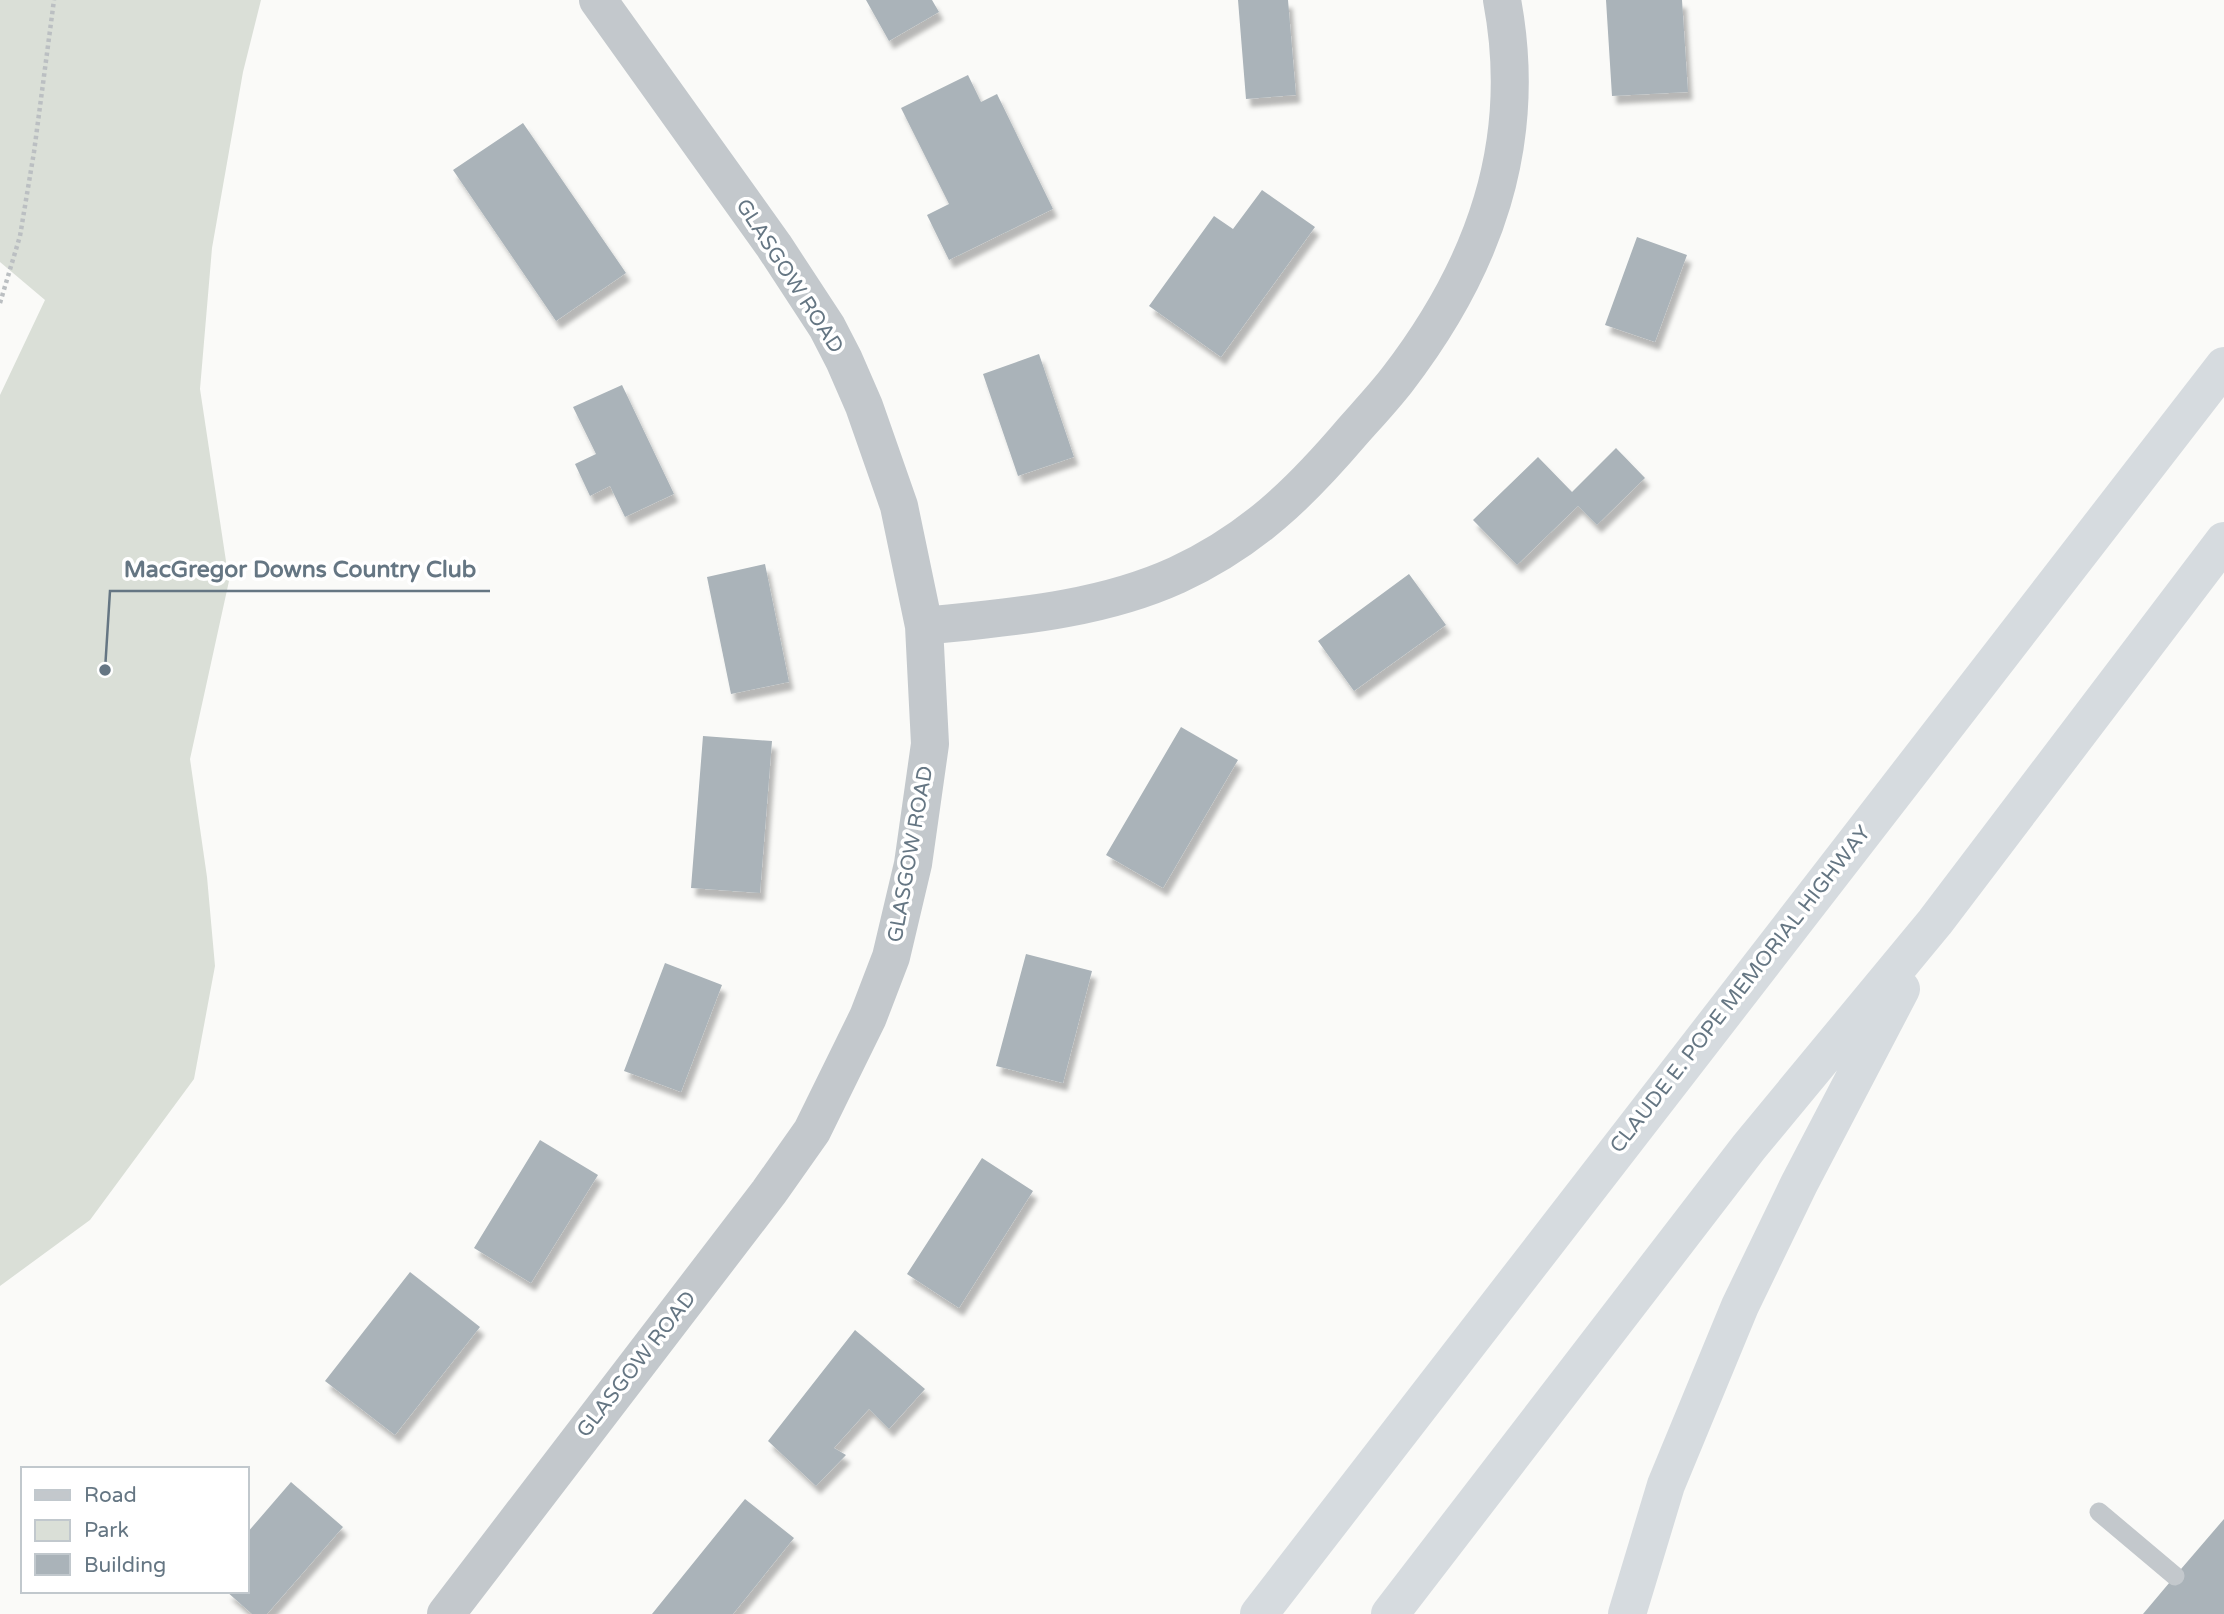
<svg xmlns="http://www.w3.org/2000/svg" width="2224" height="1614" font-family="'Varela Round',sans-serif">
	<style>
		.green { fill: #dadfd7 }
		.building { fill: #aab3b9; filter: url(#shadow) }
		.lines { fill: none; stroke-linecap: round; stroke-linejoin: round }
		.path { stroke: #bbbfc2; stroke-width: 4.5; stroke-dasharray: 3.5 3.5; stroke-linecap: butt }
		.lane { stroke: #c3c8cc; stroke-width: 19 }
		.street { stroke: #c3c8cc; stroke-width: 38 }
		.highway { stroke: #d6dbdf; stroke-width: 38 }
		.labels { text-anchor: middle; stroke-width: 7; stroke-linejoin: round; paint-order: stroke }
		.street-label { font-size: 21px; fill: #657683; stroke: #fff }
		.leader { fill: none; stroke: #657683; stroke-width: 2.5 }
		.callout-dot { fill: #657683; stroke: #fff; stroke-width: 2.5 }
		.callout-label { font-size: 23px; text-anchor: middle; font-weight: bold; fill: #657683; stroke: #fff; stroke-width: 7; stroke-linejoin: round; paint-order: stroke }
	</style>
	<defs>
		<filter id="shadow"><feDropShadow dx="4.5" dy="8" stdDeviation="2" flood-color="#0004"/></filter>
	</defs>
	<rect width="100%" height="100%" fill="#fafaf8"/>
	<path class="green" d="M0,0H261L243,72L212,248L200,389L229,581L190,759L207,877L215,966L194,1079L90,1220L0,1286V395L45,300L0,262Z"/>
	<path class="building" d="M866,0H932L939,12L889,41Z
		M1238,0H1288L1296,95L1246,99Z
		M1606,0H1682L1688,92L1612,96Z
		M968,75L981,102L997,94L1053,209L949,260L927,215L949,204L901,108Z
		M523,123L626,273L556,321L453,170Z
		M1262,190L1315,227L1221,357L1149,306L1214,216L1233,229Z
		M1637,237L1687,255L1655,342L1605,325Z
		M1039,354L1074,457L1018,476L983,374Z
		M622,385L674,494L625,517L610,486L590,496L575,464L596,454L573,407Z
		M1616,448L1645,478L1597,525L1578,506L1517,565L1473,520L1538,457L1572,492Z
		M765,564L789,682L731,694L707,577Z
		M1409,574L1446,625L1354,691L1318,641Z
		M1181,727L1238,760L1163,888L1106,855Z
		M703,736L772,741L760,893L691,888Z
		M1026,954L1092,971L1063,1083L996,1066Z
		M665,963L722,985L681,1092L624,1071Z
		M540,1140L598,1175L531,1283L474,1248Z
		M982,1158L1033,1191L959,1308L907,1274Z
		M410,1272L480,1327L395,1435L325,1381Z
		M855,1330L925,1389L889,1429L869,1409L834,1448L846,1455L816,1486L768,1441Z
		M291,1482L343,1527L267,1614H252L226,1591H247V1533Z
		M745,1499L794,1538L733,1614H652Z
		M2224,1519V1614H2143L2175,1576Z"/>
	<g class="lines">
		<path class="path" d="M0,303L20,236L34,152L54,0"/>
		<path class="lane" d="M2099,1512L2175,1576"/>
		<path class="street" d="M924,626C1009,617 1098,611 1177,575C1251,541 1300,493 1352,432C1367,415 1383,398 1397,380C1484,267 1529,143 1502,0
			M446,1614L769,1192L812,1131L868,1017L891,957L913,864L930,744L924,626L899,506L864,406L844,360L827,327L774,246L598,0"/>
		<path class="highway" d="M1259,1614L2224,366
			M1390,1614L1749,1147L1935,922L2224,541
			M1627,1614L1666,1485L1740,1306L1799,1184L1901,989"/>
	</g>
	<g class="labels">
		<g class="street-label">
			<text transform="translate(790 276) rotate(57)" y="7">GLASGOW ROAD</text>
			<text transform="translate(910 854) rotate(-80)" y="7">GLASGOW ROAD</text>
			<text transform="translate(1740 989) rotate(-52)" y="7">CLAUDE E. POPE MEMORIAL HIGHWAY</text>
			<text transform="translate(636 1364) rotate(-52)" y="7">GLASGOW ROAD</text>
		</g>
	</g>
	<path class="leader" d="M105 670L110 591H490"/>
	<circle class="callout-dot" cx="105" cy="670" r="7"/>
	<g class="callout-label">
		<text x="300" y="577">MacGregor Downs Country Club</text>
	</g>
	<rect x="21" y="1467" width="228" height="126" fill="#ffffff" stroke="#c1c8cd" stroke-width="2"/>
	<rect x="35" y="1490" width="35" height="10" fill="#c3c8cc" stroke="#c1c8cd" stroke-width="2"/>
	<text x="84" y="1502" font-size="21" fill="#657683">Road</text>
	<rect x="35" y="1520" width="35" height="21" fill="#dadfd7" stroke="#c1c8cd" stroke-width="2"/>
	<text x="84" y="1537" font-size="21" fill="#657683">Park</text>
	<rect x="35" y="1554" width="35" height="21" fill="#aab3b9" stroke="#c1c8cd" stroke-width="2"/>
	<text x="84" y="1572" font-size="21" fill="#657683">Building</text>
</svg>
